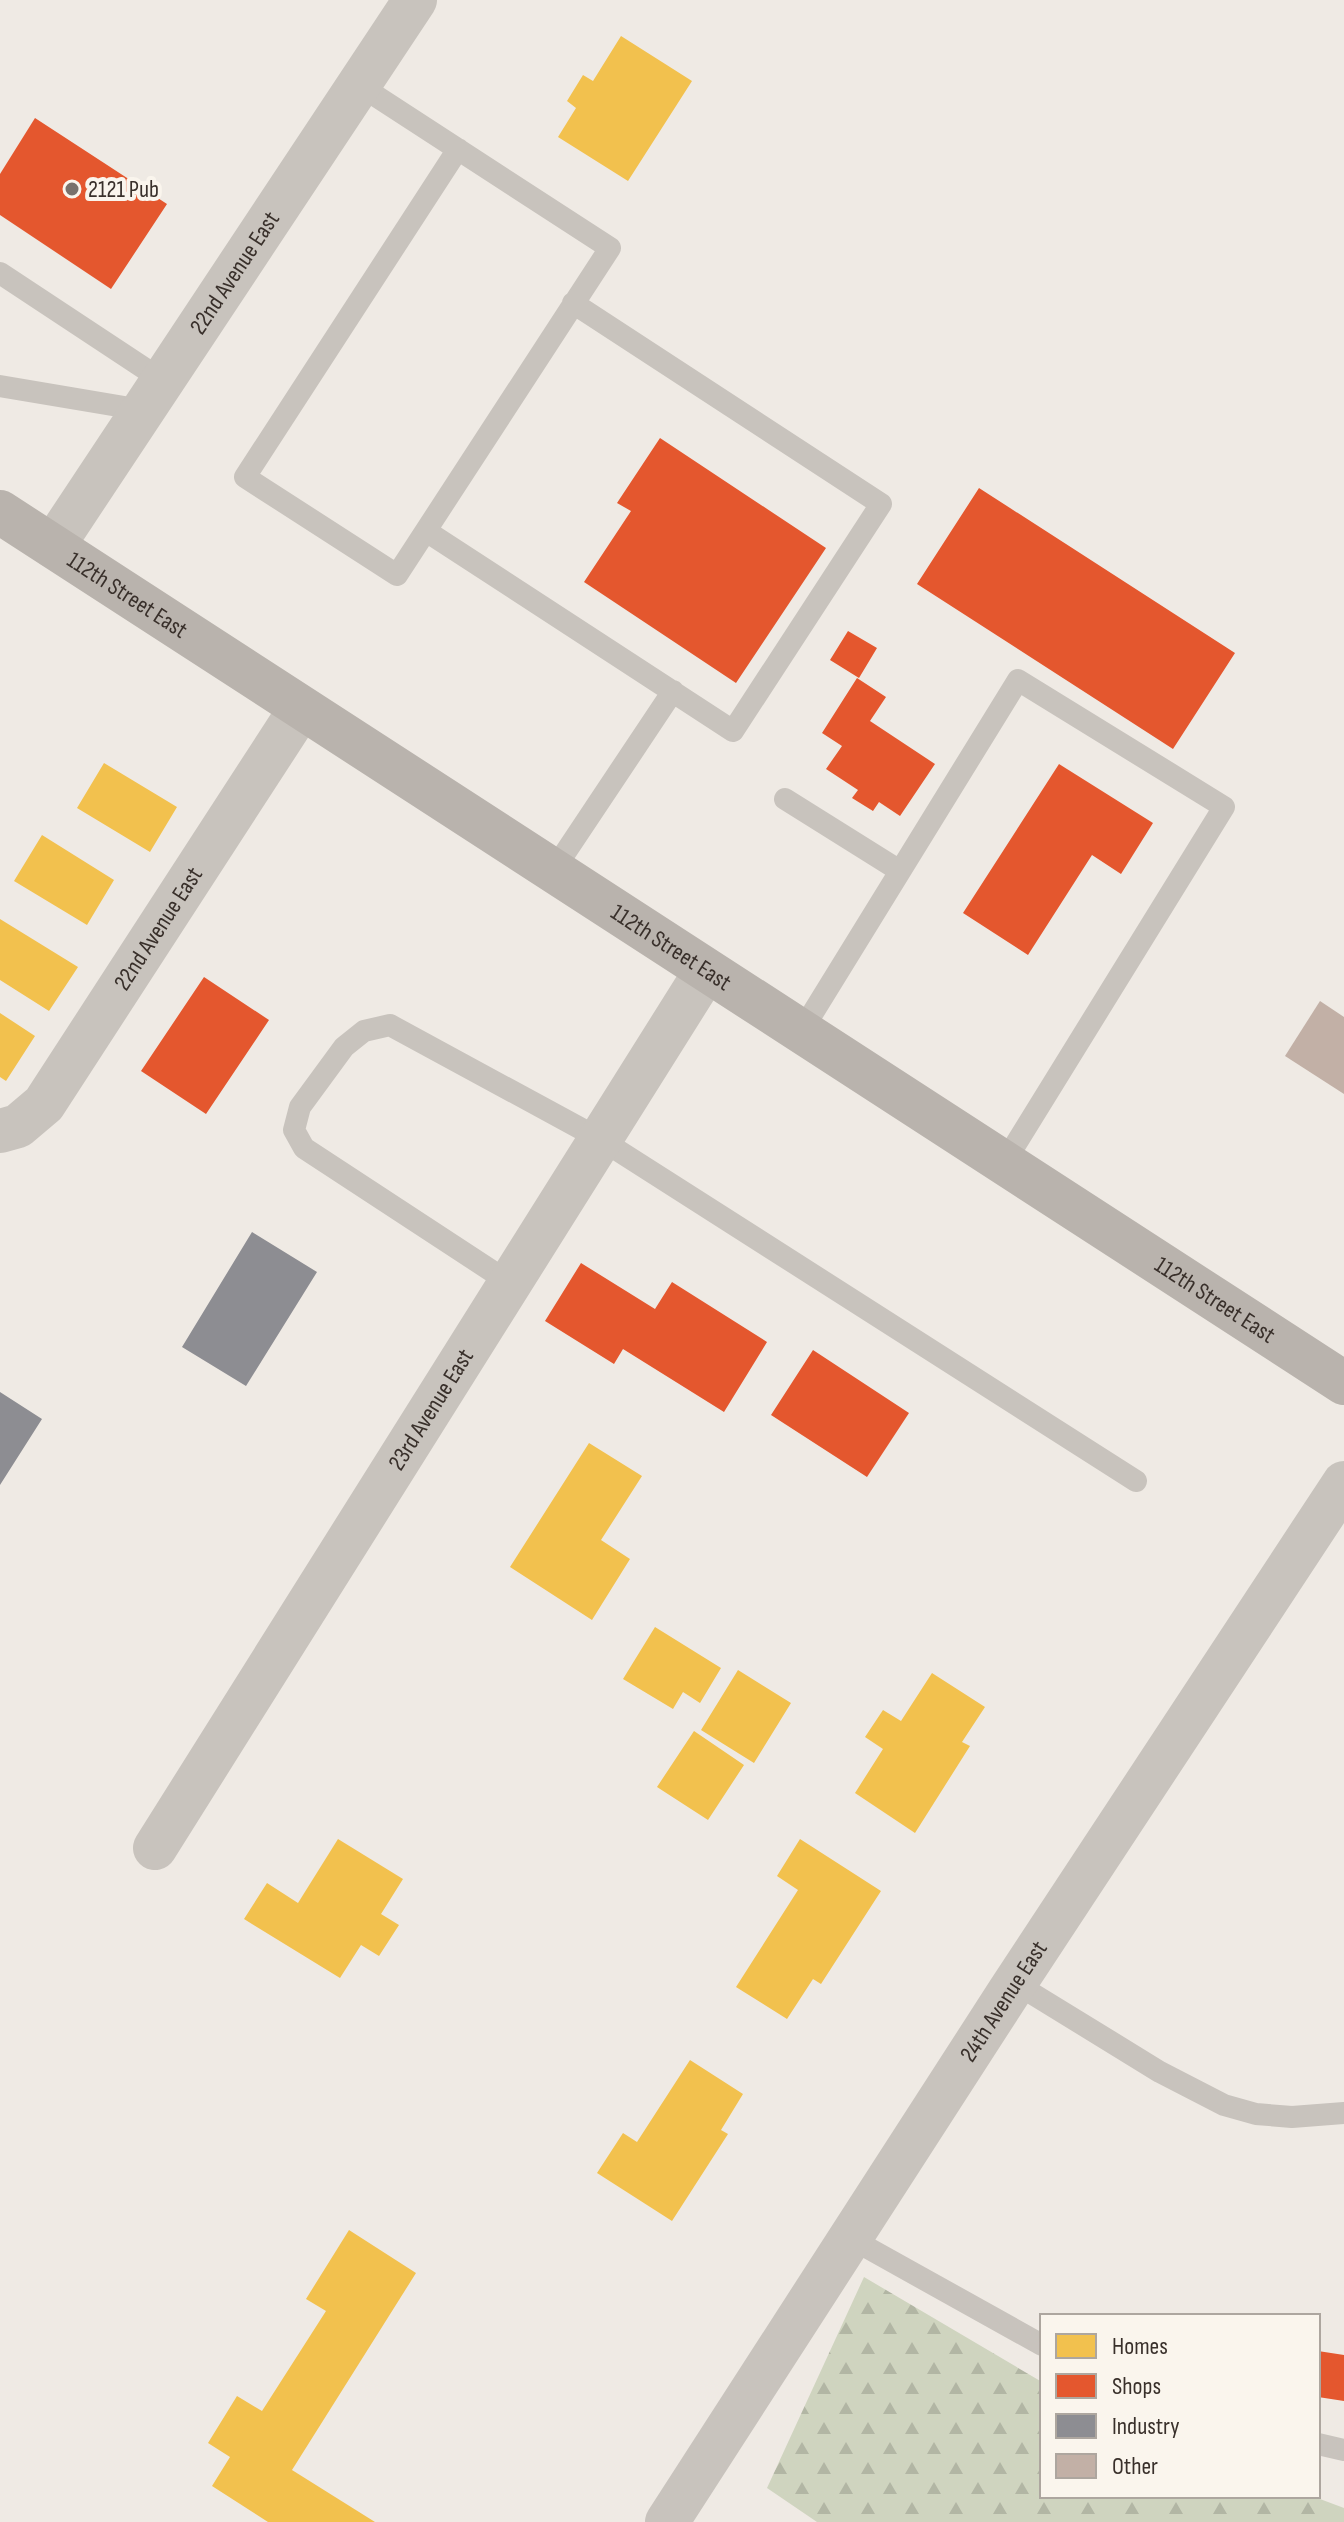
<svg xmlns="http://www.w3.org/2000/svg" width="1344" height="2522" font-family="'Sofia Sans Condensed',sans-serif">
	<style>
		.forest { fill: url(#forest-firs) }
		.homes { fill: #f2c14e }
		.shops { fill: #e4572e }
		.industry { fill: #8d8d92 }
		.building { fill: #c2b0a6 }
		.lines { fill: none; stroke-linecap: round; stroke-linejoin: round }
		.lane { stroke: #c8c3bd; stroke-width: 22 }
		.street { stroke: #c8c3bd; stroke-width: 44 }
		.secondary { stroke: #b9b3ad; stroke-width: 44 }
		.poi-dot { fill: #79716c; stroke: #faf5ed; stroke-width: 3 }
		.labels { text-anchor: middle; stroke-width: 8; stroke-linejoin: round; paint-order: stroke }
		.poi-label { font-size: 24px; fill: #39302b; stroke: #faf5ed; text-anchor: start }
		.street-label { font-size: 24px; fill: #39302b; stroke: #faf5ed }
	</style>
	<defs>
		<pattern id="forest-firs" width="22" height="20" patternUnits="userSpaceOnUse" patternTransform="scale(2)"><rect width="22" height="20" fill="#cfd4bf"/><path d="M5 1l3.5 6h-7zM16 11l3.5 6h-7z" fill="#b2b6a4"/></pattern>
	</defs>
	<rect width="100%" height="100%" fill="#efeae4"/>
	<path class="forest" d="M864,2277L1042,2382V2496H1312L1344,2508V2522H817L767,2488Z"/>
	<path class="homes" d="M621,36L692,81L628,181L558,137L576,108L567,101L583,75L593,81Z
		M104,763L177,807L150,852L77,808Z
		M42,835L114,880L87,925L14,881Z
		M0,919L78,967L49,1011L0,980Z
		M0,1013L35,1036L6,1081L0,1077Z
		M589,1443L642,1476L601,1540L630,1559L592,1620L510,1567Z
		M655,1627L721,1668L700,1703L683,1692L673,1709L623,1679Z
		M738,1670L791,1703L754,1763L701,1730Z
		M932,1673L985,1707L962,1742L970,1746L915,1833L855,1793L883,1749L865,1737L883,1710L901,1721Z
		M694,1731L744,1765L708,1820L657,1787Z
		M338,1839L403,1879L381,1914L399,1925L379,1956L361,1945L340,1978L244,1919L267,1883L298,1903Z
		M800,1839L881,1891L821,1984L813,1979L787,2019L736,1987L798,1890L777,1876Z
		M690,2060L743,2094L721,2130L728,2134L672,2221L597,2173L623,2133L637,2142Z
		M349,2230L416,2273L292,2470L375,2522H268L212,2486L230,2457L208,2443L237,2396L262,2411L326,2311L306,2299Z"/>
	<path class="shops" d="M35,118L167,204L111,289L0,215V174Z
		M660,438L826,548L736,683L584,582L631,511L617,503Z
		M979,488L1235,653L1173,749L917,584Z
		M848,631L877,648L859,678L830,660Z
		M857,678L886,697L870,721L935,764L900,816L879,802L873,811L852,798L858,790L826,769L842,746L822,733Z
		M1059,764L1153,823L1121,874L1092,855L1028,955L963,913Z
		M204,977L269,1020L206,1114L141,1071Z
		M581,1263L655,1309L672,1282L767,1342L724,1412L623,1349L614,1364L545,1321Z
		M813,1350L909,1413L867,1477L771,1415Z
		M1318,2351L1344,2355V2401L1318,2397Z"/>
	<path class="industry" d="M252,1232L317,1272L246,1386L182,1347Z
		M0,1392L42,1419L0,1485Z"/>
	<path class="building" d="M1320,1001L1344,1017V1094L1285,1056Z"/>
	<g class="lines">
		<path class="lane" d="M359,85L610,248L397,575L245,477L458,149
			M0,273L162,380
			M0,386L142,410
			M426,531L733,731L881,504L573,303
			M785,799L900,871
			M553,871L673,691
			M801,1032L1018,680L1224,807L1004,1163
			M510,1283L304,1148L294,1130L300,1107L344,1047L364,1031L390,1025L600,1139L1136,1481
			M1015,1983L1160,2072L1224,2105L1256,2114L1292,2117L1344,2113
			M850,2238L1042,2345
			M1318,2444L1344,2450"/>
		<g class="street">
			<path id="s1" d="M53,546L415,0"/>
			<path id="s2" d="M0,1131L18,1126L44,1104L301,708"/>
			<path id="s3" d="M155,1848L706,971"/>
			<path id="s4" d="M667,2522L1009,1992L1344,1483"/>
		</g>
		<path class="secondary" id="s5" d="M0,512L1344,1383"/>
	</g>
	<circle class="poi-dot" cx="72" cy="189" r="8"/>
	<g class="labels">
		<g class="poi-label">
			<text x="88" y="197">2121 Pub</text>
		</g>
		<g class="street-label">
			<text dy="8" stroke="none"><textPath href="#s1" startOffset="328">22nd Avenue East</textPath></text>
			<text dy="8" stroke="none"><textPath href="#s5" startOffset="152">112th Street East</textPath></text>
			<text dy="8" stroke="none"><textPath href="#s2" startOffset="262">22nd Avenue East</textPath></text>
			<text dy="8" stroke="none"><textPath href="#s5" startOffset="800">112th Street East</textPath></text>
			<text dy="8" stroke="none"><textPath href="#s5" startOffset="1448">112th Street East</textPath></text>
			<text dy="8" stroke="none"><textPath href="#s3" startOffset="518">23rd Avenue East</textPath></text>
			<text dy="8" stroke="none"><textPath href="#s4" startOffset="620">24th Avenue East</textPath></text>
		</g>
	</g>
	<rect x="1040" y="2314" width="280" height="184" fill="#faf5ed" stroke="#ada69f" stroke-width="2"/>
	<rect x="1056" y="2334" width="40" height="24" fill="#f2c14e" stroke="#ada69f" stroke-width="2"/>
	<text x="1112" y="2354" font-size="24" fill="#39302b">Homes</text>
	<rect x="1056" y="2374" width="40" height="24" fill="#e4572e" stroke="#ada69f" stroke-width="2"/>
	<text x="1112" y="2394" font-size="24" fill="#39302b">Shops</text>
	<rect x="1056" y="2414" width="40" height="24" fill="#8d8d92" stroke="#ada69f" stroke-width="2"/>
	<text x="1112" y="2434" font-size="24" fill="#39302b">Industry</text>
	<rect x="1056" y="2454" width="40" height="24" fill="#c2b0a6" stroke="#ada69f" stroke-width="2"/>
	<text x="1112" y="2474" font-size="24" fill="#39302b">Other</text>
</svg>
